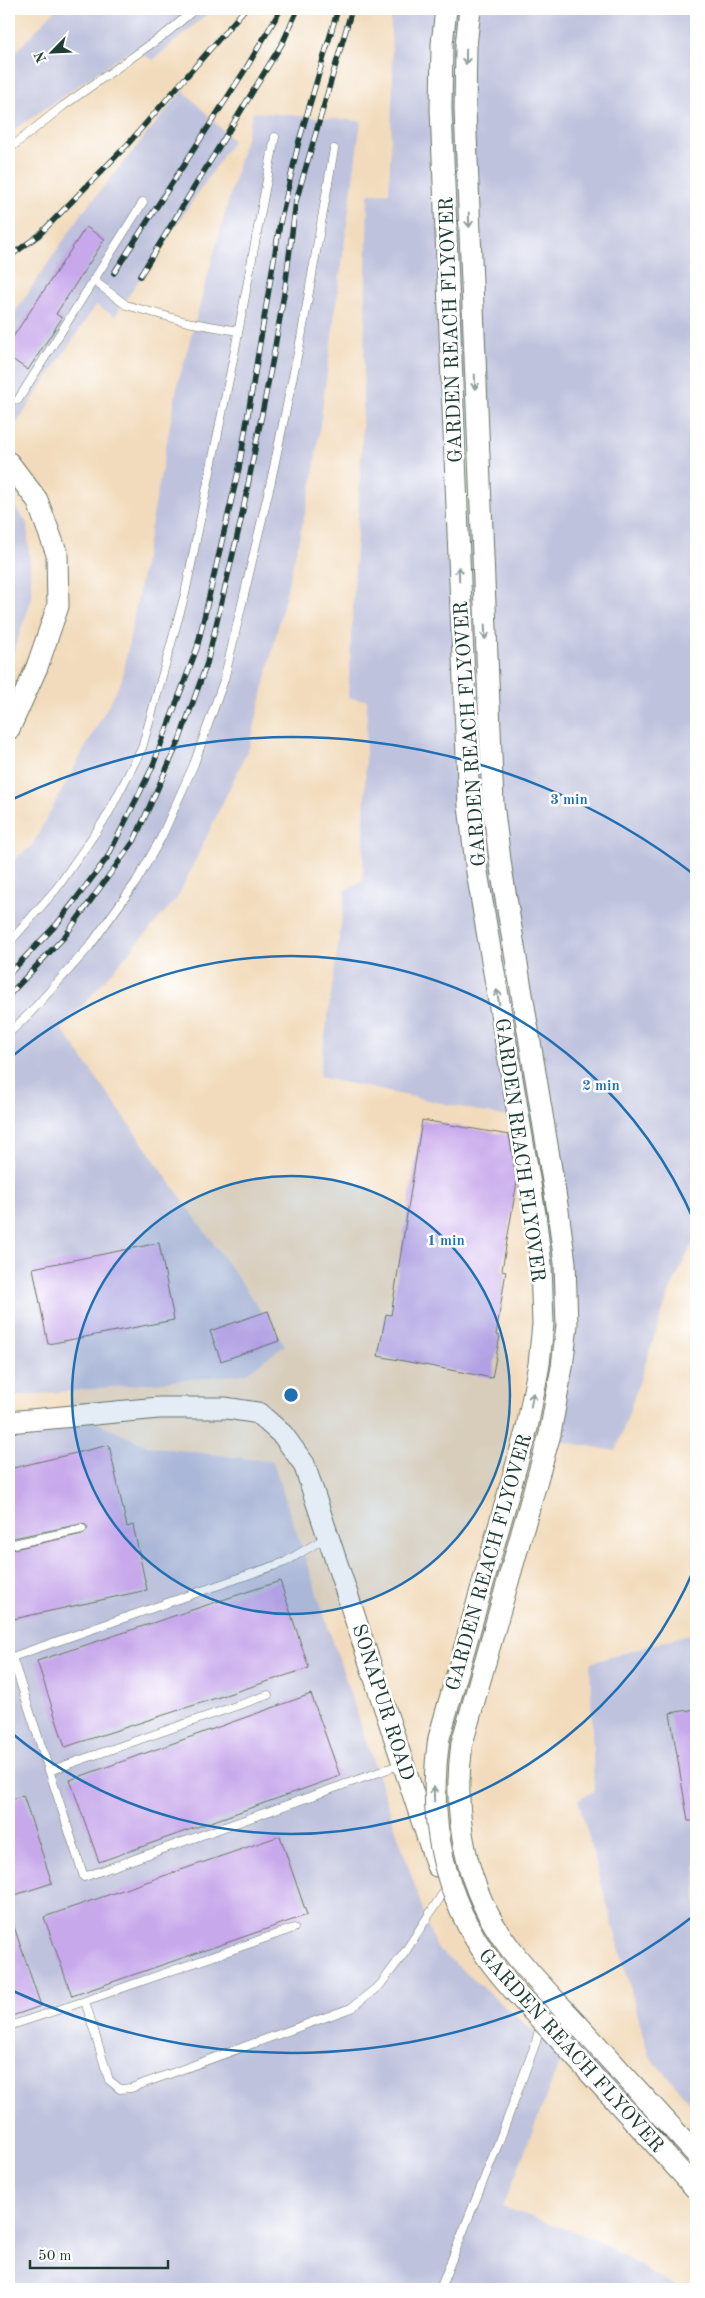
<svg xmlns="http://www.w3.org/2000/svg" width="705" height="2298" font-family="'Old Standard TT',serif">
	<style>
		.industrial { fill: #bfc2dd }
		.building { fill: #c7a8eb }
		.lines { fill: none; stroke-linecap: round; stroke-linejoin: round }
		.lane-casing { stroke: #697464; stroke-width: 9 }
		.secondary-casing { stroke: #697464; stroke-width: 23 }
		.lane { stroke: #fff; stroke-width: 8 }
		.secondary { stroke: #fff; stroke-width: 21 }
		.rail-casing { stroke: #1f3d34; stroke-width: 5.5 }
		.rail { stroke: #fff; stroke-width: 4; stroke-dasharray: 11; stroke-linecap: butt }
		.secondary-bridge-casing { stroke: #697464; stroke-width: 23; stroke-linecap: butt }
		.secondary-bridge { stroke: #fff; stroke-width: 21 }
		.oneway { stroke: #8f9e9a }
		.ring { fill: none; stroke: #1f6fb2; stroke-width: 2.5 }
		.labels { text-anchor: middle; stroke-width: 5; stroke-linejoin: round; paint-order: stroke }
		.street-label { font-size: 20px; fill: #1f3d34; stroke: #fff }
		.centre { fill: #1f6fb2; stroke: #fff; stroke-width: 2.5 }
		.ring-label { font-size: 15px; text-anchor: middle; font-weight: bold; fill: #1f6fb2; stroke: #fff; stroke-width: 5; stroke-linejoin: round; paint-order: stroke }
	</style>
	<rect width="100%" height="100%" fill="#fff"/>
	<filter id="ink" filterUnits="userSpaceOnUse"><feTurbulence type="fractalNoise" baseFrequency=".02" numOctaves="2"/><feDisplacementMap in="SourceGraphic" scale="10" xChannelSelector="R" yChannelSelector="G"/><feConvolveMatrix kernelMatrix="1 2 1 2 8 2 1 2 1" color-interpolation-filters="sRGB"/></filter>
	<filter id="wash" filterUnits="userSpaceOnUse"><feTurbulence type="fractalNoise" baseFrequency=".0096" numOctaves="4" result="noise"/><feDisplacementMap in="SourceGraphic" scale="20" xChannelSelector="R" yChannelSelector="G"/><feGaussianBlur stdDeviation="1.12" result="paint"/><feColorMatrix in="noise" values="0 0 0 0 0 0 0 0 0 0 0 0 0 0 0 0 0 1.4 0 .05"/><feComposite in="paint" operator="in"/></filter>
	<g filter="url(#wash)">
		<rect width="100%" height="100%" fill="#f2dbbc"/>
		<path class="industrial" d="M56,9H213L153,60L132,49L9,133V32L12,56Z
			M390,9H696V1236L669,1293L616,1451L554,1440L545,1262L530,1122L319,1077L346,890L363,880L367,700L348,698L362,442L368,194L389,193L393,75Z
			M183,90L233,141L115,316L96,305L13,429L9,423V321L82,213Z
			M253,112L361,121L312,484L250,745L178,897L62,1029L285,1345L245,1374L9,1397V863L31,847L122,680L178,383Z
			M9,499L27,523L32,598L9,664Z
			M93,1421L147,1446L273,1462L435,1946L562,2056L503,2207L594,2239L680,2289H9V1434Z
			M696,1632V2109L649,2056L578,1799L594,1792L590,1663Z"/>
		<g id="blocks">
			<path class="building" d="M86,227L105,239L56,314L62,318L28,370L9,357V343Z
				M422,1120L509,1135L517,1182L502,1270L506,1271L496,1335L500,1336L492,1378L378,1356L386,1314L391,1315Z
				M159,1243L174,1320L48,1344L33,1268Z
				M268,1311L279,1341L221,1361L210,1331Z
				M109,1445L127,1527L133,1525L147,1590L9,1620V1550L83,1534L88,1528L86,1525L81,1524L9,1539V1469Z
				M280,1581L309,1668L65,1747L37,1661Z
				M311,1694L340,1776L99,1862L70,1780Z
				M696,1709V1821H688L670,1713Z
				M23,1795L52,1883L9,1897V1800Z
				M280,1836L307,1915L72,1996L44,1917Z
				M9,1918H11L41,2006L9,2017Z"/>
		</g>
	</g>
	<g filter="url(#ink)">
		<use href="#blocks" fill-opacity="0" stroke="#697464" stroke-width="1"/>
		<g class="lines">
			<g class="lane-casing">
				<path id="lane" d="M9,149L63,106L168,32L195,9
					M93,280L126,305L187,322L238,331
					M18,400L143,202
					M9,943L57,888L107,816L142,748L185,594L233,360L275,137
					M9,1033L31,1012L89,947L136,882L161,838L194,764L224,680L271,481L301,338L334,149
					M327,1537L285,1562L12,1657L84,1877L402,1764
					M9,1545L82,1529
					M49,1771L268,1695
					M294,1928L85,2001L109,2080L120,2089L131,2088L351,2008L380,1985L405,1952L445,1890
					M9,2026L85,2001
					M440,2289L498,2144L536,2042L540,2025"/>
			</g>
			<g class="secondary-casing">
				<path id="secondary" d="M9,463L37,500L57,554L58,606L37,667L9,729
					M9,1422L159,1408H226L258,1413L283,1435L304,1464L437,1866
					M542,2007L621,2086"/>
			</g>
			<use href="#lane" class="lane"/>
			<use href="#secondary" class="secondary"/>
			<g class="rail-casing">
				<path id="rail" d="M9,257L39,235L127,145L245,9
					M114,273L245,70L281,9
					M140,276L283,42L298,9
					M9,974L57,924L107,858L152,768L197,648L239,468L280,223L299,141L338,9
					M9,995L65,936L134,841L179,741L207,663L241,520L273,358L285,288L296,201L352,9
					M636,2079L659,2128L696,2192"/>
			</g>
			<use href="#rail" class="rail"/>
			<g class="secondary-bridge-casing">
				<path id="secondary-bridge" d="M446,9L442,44L441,109L469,806L477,872L535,1214L541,1265L543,1324L539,1364L527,1428L439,1738C427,1819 443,1898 492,1964C515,1995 543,2021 568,2049C611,2096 654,2142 696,2189
					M470,9L466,46L465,109L493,804L501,868L558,1211L565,1263L567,1325L562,1367L550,1434L462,1743C452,1817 465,1891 512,1951C533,1978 558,2003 581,2028C619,2070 658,2112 696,2154"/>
			</g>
			<use href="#secondary-bridge" class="secondary-bridge"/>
		</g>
		<defs><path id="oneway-shaft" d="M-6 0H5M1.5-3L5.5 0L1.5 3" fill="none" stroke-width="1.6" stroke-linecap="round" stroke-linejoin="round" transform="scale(1.25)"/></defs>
		<g class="oneway">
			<use href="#oneway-shaft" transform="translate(466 57) rotate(91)"/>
			<use href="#oneway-shaft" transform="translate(469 220) rotate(88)"/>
			<use href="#oneway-shaft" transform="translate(475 382) rotate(88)"/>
			<use href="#oneway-shaft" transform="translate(459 574) rotate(-92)"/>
			<use href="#oneway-shaft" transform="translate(485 632) rotate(88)"/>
			<use href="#oneway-shaft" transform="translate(498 997) rotate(-100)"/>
			<use href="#oneway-shaft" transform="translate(532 1400) rotate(-80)"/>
			<use href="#oneway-shaft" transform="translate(434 1794) rotate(-91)"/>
		</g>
	</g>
	<circle cx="291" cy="1395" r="219" fill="#1f6fb2" fill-opacity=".12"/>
	<g class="ring">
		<circle cx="291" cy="1395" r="219"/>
		<path d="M695 1567A439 439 0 0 1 9 1731M9 1059A439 439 0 0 1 695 1223"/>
		<path d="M696 1914A658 658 0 0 1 13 1991M13 799A658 658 0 0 1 696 876"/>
	</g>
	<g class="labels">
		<g class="street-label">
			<text transform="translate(450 330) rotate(-92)" y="7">GARDEN REACH FLYOVER</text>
			<text transform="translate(469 734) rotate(-94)" y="7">GARDEN REACH FLYOVER</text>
			<text transform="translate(521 1150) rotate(82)" y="7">GARDEN REACH FLYOVER</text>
			<text transform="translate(488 1562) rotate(-74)" y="7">GARDEN REACH FLYOVER</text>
			<text transform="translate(384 1702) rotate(72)" y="7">SONAPUR ROAD</text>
			<text transform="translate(572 2050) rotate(48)" y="7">GARDEN REACH FLYOVER</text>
		</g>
	</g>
	<circle cx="291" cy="1395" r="8" class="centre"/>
	<g class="ring-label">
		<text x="569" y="804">3 min</text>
		<text x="601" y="1090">2 min</text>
		<text x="446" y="1245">1 min</text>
	</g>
	<rect width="705" height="2298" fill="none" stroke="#fff" stroke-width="30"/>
	<g transform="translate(52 52) rotate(246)" stroke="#ffffff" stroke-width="4" paint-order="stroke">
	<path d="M0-4L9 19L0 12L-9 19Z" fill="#1f3d34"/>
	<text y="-8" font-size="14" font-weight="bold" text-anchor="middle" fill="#1f3d34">N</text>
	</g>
	<path d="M30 2260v8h138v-8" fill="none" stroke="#1f3d34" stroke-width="2.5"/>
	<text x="38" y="2260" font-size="15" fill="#1f3d34" stroke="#ffffff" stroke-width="4" paint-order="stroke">50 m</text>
</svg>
